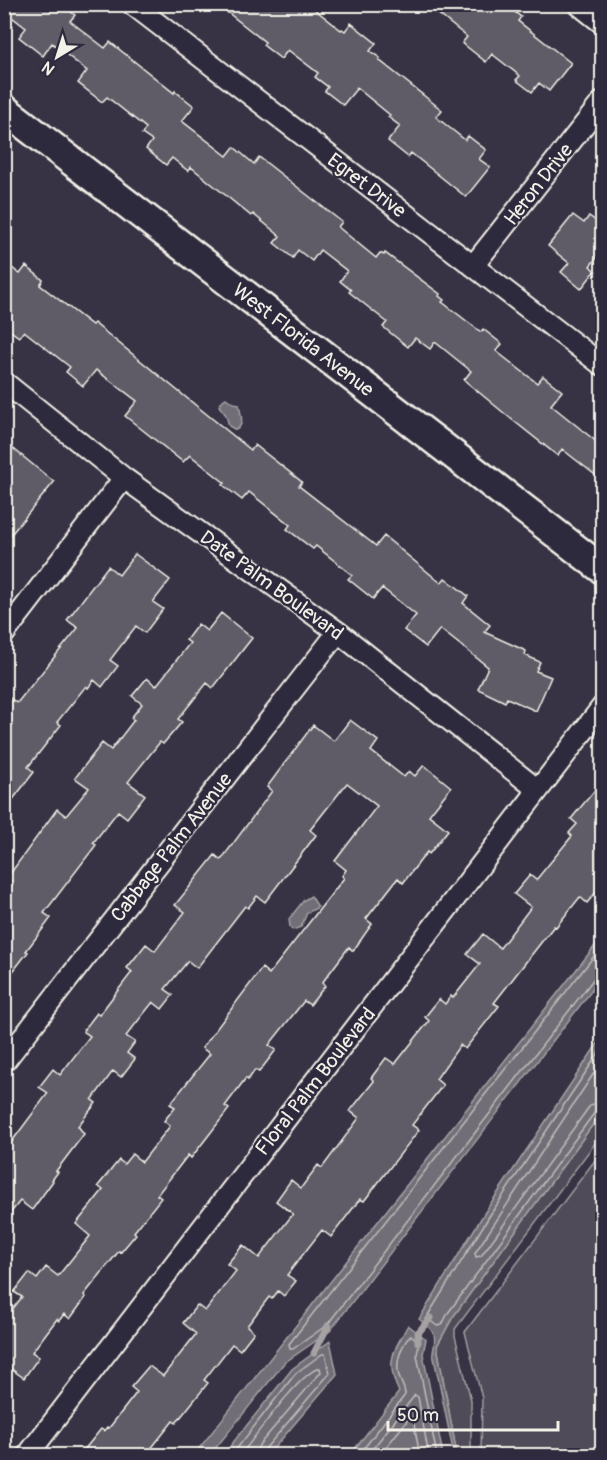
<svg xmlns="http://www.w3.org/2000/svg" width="607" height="1460" font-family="Pangolin,sans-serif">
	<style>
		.green { fill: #504b59; stroke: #a29ea0; stroke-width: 1.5 }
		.water { fill: #726e77; stroke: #a6a2a4; stroke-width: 1.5 }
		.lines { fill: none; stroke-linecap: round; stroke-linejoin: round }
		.shore { stroke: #c0bdbb; stroke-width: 1.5 }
		.stream { stroke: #a6a2a4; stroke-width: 7 }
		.building { fill: #5f5c67; stroke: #f4f1e8; stroke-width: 1.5 }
		.street-casing { stroke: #f4f1e8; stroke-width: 24 }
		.secondary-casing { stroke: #f4f1e8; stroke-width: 33 }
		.street { stroke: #2f2a3d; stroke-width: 20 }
		.secondary { stroke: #2f2a3d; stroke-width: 28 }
		.labels { text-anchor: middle; stroke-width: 4.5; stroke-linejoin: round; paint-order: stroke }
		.street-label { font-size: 20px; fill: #f4f1e8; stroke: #2f2a3d }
	</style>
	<rect width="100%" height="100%" fill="#373244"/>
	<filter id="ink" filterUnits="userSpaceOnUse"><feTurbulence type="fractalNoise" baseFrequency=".0167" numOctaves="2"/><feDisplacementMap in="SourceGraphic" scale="12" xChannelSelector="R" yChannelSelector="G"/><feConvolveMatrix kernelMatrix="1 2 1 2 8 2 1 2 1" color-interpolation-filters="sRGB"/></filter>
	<g filter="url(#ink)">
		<path class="green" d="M602,1112V1134L455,1329V1336L471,1400V1455H457L437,1346L453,1317Z
			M602,1151V1455H481L482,1398L465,1332Z"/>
		<path class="water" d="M226,398L233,403L239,404C240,414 246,423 236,430L229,426L226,415L219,406L223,400Z
			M311,896L318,907L307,913L301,927L293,930L290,927L289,919L304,900Z
			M602,937V977L330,1331L284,1363L210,1455H194Z
			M602,1037V1112L453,1317L437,1346L457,1455H454L433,1353C437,1332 435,1332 419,1319L485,1212Z
			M408,1325L426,1339L423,1354L443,1455H350L399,1392C385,1362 393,1352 408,1325Z
			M330,1341L337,1374L268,1455H223L292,1369Z"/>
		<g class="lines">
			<path class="shore" d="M602,946L289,1344L290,1349H293L327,1325L595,977L602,974
				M602,1048L490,1215L428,1315V1319L437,1326L442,1325L448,1313L595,1112L602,1109
				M602,1061L475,1253L476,1257L481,1256L589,1107L595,1103L602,1101
				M231,1456L296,1373L322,1354H325L330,1373L265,1449L264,1456
				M240,1456C254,1438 302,1370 320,1368L321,1372L259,1445L256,1456
				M358,1456L405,1395C405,1387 401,1384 399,1376C395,1363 401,1345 411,1335L419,1342L417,1355L437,1456
				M367,1456L415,1395L418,1397L429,1456
				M379,1456L410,1417L413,1419L420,1456"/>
			<path class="stream" d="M418,1342V1333L430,1318
				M314,1353L328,1326"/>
		</g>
		<path class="building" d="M4,4H61L75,15L70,21L105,48L110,42L174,93L175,91L194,106L182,121L227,156L234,147L254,164L259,157L342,222L338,227L376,258L380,253L384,255L385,253L440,294L439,296L444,300L442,302L481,332L483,329L502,344L496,351L537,383L543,376L562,391L551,405L603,447V481L562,449L558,456L510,418L464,380L471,371L435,342L430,349L415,338L408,347L383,327L387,322L349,292L351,290L340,281L347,271L320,250L312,261L298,250L293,258L274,243L280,236L253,214L251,216L191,167L188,171L172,158L166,165L146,149L152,141L142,134L146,128L107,97L102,102L78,83L87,71L52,43L43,56L19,37L26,28L4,11Z
			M217,4H308L341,30L342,29L345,31L351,23L376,43L370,51L380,58L379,60L442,110L436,117L465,140L468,136L486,150L479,159L490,167L466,197L411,153L408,157L388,141L400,126L388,117L390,115L357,88L343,105L325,91L328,87L315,77L318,73L288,50L281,59L263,45L265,42Z
			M426,4H505L521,17L518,21L571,63L549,91L539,83L532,92L516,80L520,76L492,54L486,62L462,43L467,37Z
			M573,215L584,223L589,216L603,226V250L590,266L595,271L581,289L561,272L569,263L548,246Z
			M4,262L20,274L26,266L43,280L40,285L92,325L94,323L251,450L255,445L302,482L299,486L376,546L384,536L441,583L445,578L468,596L463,603L490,625L484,632L526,651L525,655L540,662L536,671L551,677L536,711L507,698L505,702L478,689L488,667L440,629L426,647L404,630L416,615L382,588L373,599L348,579L352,575L316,546L313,549L287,529L290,525L249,492L242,500L223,485L225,483L190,455L183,462L125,416L137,401L96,370L83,386L66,372L70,367L24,331L19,337L4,326Z
			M4,441L54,482L4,543Z
			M135,554L170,580L153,602L163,609L145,633L136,626L110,660L118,666L102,687L94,680L88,688L86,686L57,722L61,725L28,767L34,772L4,811V694L17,703L78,628L67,620L108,566L119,575Z
			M221,613L252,638L213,688L207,683L178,719L182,722L163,744L160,742L128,782L145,795L127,818L118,811L93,843L96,845L44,913L51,918L26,951L28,952L4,983V894L13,883L7,878L57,809L66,816L89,788L75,778L102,743L111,750L134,720L131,718L142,704L132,696L147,678L156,686L190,643L186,640L198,624L207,631Z
			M350,720L378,741L371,751L404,777L409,771L415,776L424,765L451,787L429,815L448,830L429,854L427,852L403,883L398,878L366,919L372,924L353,951L349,947L322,983L325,986L310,1005L304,1001L269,1045L276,1050L259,1072L255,1070L248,1080L246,1078L225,1106L229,1109L191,1158L188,1155L157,1195L161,1198L134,1232L136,1234L121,1252L119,1251L84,1295L86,1297L70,1319L64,1314L59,1321L57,1319L32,1352L39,1357L24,1378L4,1364V1320L22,1297L14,1292L29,1273L37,1279L46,1267L58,1276L90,1236L76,1224L103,1190L98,1186L119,1160L124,1164L132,1154L142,1162L170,1126L164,1121L175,1107L170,1104L210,1054L202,1048L262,968L269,974L344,878L342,876L346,870L335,861L377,806L347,783L310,830L316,835L265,902L257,896L248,908L245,906L197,968L188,961L165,989L173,995L162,1009L153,1002L126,1036L135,1042L127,1053L135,1059L121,1077L113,1071L92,1100L96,1103L78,1126L84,1134L56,1171L58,1172L52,1180L53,1181L32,1210L20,1201L4,1221V1152L48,1093L39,1087L53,1069L60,1075L90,1036L83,1031L97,1013L99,1015L132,972L127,968L146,944L155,951L185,912L175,905L215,855L221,860L272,791L267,787L313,725L334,741Z
			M603,780V884L587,903L580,897L556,927L554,926L494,1003L499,1006L465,1049L460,1045L436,1079L443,1085L412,1125L419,1130L364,1201L360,1199L331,1237L322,1230L287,1275L296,1281L284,1296L278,1291L272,1299L269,1297L247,1326L254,1332L240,1350L232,1344L204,1380L208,1383L176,1423L173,1421L146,1455H80L101,1429L104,1431L107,1427L109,1428L137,1392L131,1387L149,1366L163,1376L196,1334L183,1323L197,1305L205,1311L236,1271L227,1264L243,1245L259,1258L293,1214L276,1201L291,1180L301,1188L318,1165L322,1168L359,1118L350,1111L374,1081L371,1078L386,1058L395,1064L429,1021L425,1017L439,999L445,1004L451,996L453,998L480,964L467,954L483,934L500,948L531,907L514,894L530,875L536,880L572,836L569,833L577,824L571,819Z"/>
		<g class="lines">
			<g class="street-casing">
				<path id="street" d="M132,4L602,365
					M578,4L602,23
					M473,266L602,102
					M4,382L124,478L338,632L538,790
					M4,634L124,478
					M4,1062L338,632
					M27,1456L602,707"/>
			</g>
			<g class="secondary-casing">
				<g id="secondary">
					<path id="s1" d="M4,109L602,569"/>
				</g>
			</g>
			<use href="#street" class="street"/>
			<use href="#secondary" class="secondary"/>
		</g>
	</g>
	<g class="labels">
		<g class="street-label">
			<text transform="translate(538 184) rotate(-52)" y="7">Heron Drive</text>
			<text transform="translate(367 185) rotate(37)" y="7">Egret Drive</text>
			<text dy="7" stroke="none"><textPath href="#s1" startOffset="378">West Florida Avenue</textPath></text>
			<text transform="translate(272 585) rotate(36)" y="7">Date Palm Boulevard</text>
			<text transform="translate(171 847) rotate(-52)" y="7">Cabbage Palm Avenue</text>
			<text transform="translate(315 1081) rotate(-52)" y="7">Floral Palm Boulevard</text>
		</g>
	</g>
	<rect width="607" height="1460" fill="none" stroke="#2f2a3d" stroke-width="24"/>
	<rect x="12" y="12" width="583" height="1436" fill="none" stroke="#f4f1e8" stroke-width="2" filter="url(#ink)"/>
	<g transform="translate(57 57) rotate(218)" stroke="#2f2a3d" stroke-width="4.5" paint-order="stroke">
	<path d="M0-4.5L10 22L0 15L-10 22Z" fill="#f4f1e8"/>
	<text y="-9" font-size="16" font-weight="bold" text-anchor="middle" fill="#f4f1e8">N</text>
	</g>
	<path d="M388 1421v9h170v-9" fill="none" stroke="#f4f1e8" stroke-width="3"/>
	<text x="397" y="1421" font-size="18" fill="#f4f1e8" stroke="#2f2a3d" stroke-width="4.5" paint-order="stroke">50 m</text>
</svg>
